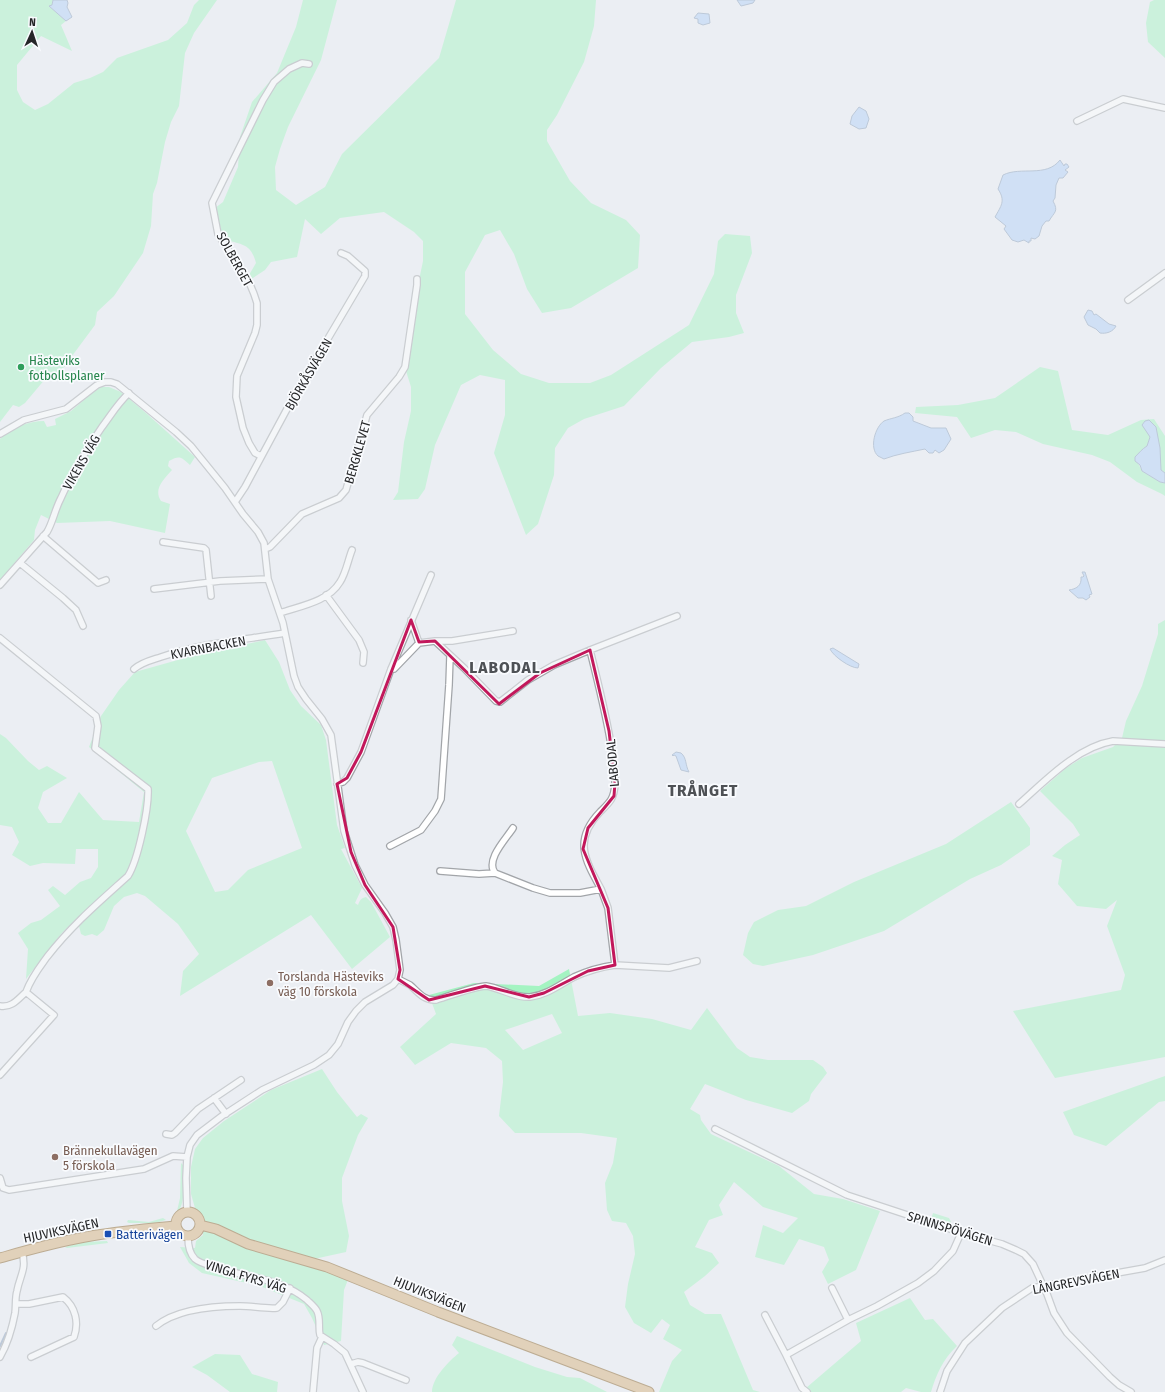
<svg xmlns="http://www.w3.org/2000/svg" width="1165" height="1392" font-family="'Fira Sans Condensed',sans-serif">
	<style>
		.green { fill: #a4f4c2; fill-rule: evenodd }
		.water { fill: #afcff8; stroke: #869cba }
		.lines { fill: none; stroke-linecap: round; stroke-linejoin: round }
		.stream { stroke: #869cba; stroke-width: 2 }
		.minor-casing { stroke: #a2a5a9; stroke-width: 8 }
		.primary-casing { stroke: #845b1f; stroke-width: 11 }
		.minor { stroke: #fff; stroke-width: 5.5 }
		.primary { stroke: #d4ad76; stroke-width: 9 }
		.marked { fill: none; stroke: #c2185b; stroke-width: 3; stroke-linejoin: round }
		.leisure-dot { fill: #2e9e5b; stroke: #f9fbfe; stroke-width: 1.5 }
		.education-dot { fill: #8d6e63; stroke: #f9fbfe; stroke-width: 1.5 }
		.transit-dot { fill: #1a4fb4; stroke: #f9fbfe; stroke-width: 1.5 }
		.labels { text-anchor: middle; stroke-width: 3.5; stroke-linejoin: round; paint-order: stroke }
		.street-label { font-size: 13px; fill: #252628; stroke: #f9fbfe }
		.leisure-label { font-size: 13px; fill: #27864d; stroke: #f9fbfe; text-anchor: start }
		.education-label { font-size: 13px; fill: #785e54; stroke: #f9fbfe; text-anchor: start }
		.transit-label { font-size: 13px; fill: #164399; stroke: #f9fbfe; text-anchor: start }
		.district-label { font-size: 17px; font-weight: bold; letter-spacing: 1px; fill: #4e5155; stroke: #f9fbfe }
	</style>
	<rect width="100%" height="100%" fill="#ebeef3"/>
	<path class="green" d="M0,0H53L52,5L49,6L66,21L61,25L72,51L41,36L17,65V90L23,102L35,110L48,104L74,83L90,78L103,72L117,58L168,40L187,23L194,5L199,0H217L194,33L185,53L179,106L171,122L165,142L157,183L153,194L151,226L143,253L114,296L97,312L95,325L72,356L66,366L46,378L25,403L19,407L13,405L0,422Z
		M303,0H337L321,60L288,127L280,149L275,167L276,190L296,205L325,187L342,154L439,58L456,0H596L594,26L584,62L557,115L547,130V141L570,181L591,203L626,220L640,235L638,268L571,308L542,313L527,289L514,254L500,230L485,235L465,272V314L493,350L521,374L549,383H590L611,375L689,325L714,274L718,241L725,234L750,236L752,253L736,295V313L744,333L729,337L692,342L661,368L624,406L584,419L568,428L555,448L554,475L538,524L526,535L494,453L505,415V380L480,375L461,385L435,445L425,489L418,499L393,500L398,492L404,442L411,411V387L406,371L412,344L417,290L423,261V241L414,232L384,212L340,218L321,234L305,219L297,257L271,262L265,270L250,280L249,275L256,263C251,244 243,245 227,240L221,230L215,208L223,202L238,167L240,137L252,102L277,73L296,27Z
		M1154,0H1165V58L1148,42L1146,23L1150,2Z
		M1040,367L1058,371L1072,430L1108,435L1141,420L1154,419L1165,436V473L1161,470L1160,448L1158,440L1150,437L1147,446C1142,449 1139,454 1135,457L1142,471L1160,482L1165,483V496L1162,494L1137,482L1110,462L1092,455L1043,444L1016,432L995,430L971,438L957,417L915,413L916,407L958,405L995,398Z
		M101,387H109L121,392L146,413L195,457L190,465C181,457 180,455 169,461L168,466L172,470C164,479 153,489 161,501L170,504L165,533L110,521L57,523L41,515L35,530L34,540L0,580V439C10,428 29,421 44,421L47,427L56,425L55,419L71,411L91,394Z
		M1165,620V1057L1055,1078L1013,1011L1121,990L1125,975L1107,926L1117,900L1106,909L1077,906L1058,884L1062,860L1052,856L1065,845L1080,835L1073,824L1040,791L1066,768L1082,758L1113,747L1122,738L1126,721L1142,686L1158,634V624Z
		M265,640L279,662L290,690L301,706L321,725L326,740L337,825L345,848L341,849L362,888L355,903L358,905C360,900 361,898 366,897L371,902L390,937L352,969L311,915L180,996L183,971L199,954L178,924L145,896L137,893L124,897L114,906L104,930L97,936L92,934L85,936L81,934L77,918L61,934L26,979L28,949L18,933L31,923L41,920L60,906L48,890L53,886L65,895L80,882L91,878L98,867V849H76L75,864L43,863L30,866L12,855L19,842L12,827L0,825V734L6,738L28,761L39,770L47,766L67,778L43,792L38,808L48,823H61L79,792L103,820L139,822L144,792L89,747L101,716L119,690L135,672L192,656ZM272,761L302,848L248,870L228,890L215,892L186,831L212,778L259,762Z
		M1011,802L1030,828V845L1001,865L970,879L884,931L813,955L763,966L753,964L743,955L748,933L754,922L778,910L806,906L854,882L946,844Z
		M569,969L578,1016L610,1013L652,1019L691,1030L707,1008L737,1048L750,1057L768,1060H813L823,1067L827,1073L811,1094L809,1101L792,1113L746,1100L705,1084L690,1109L700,1115L701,1120L711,1134L779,1166L814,1194L843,1199L880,1211L856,1270L828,1284L822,1272L829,1260L824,1247L799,1239L784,1265L755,1257L763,1225L783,1233L798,1218L763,1207L734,1182L719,1205L723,1215L709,1220L695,1247L712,1253L719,1263L705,1276L684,1292L690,1305L705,1314H721L753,1390L760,1392H659L672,1361L682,1350L663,1339L670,1325L662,1319L651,1333L634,1323L625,1307L628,1284L635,1254L633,1236L626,1223L612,1221L607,1210L605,1183L613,1163L617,1138L581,1133H515L499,1116L503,1082L502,1061L486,1048L451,1043L415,1065L400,1047L436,1014L429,995L474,983L539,986ZM552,1014L562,1033L523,1050L505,1030Z
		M322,1069L337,1092L357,1117L361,1114L368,1118L358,1135L342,1178V1201L349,1236L346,1252L314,1259L351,1272L344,1290L341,1341L324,1345L312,1318L304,1304L255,1284L242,1282L202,1273L189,1263L180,1247L195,1248L196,1241L203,1235L201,1216L195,1208L191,1194V1167L195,1149L203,1138L224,1121L271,1090Z
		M1165,1076V1101L1159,1102L1106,1146L1074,1135L1063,1112Z
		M181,1163L183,1165C183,1181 188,1208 172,1218L177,1211L180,1198Z
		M933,1213L949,1218L951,1222L950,1225L931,1219Z
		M163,1218L166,1220L155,1223H129L127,1222L128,1220L149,1222Z
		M107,1241L108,1243L67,1248L65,1247L83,1242Z
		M910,1298L925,1320L933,1319L957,1346C943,1359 936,1375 931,1392H921L906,1388L901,1392H810L806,1388L861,1341L856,1323Z
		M457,1336L535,1367L567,1377L580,1378L607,1392H432C432,1378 449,1361 459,1353L452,1345Z
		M215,1354L240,1355L252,1374L278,1382L277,1392H230L207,1375L192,1367Z"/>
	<path class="water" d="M53,0H67L68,3L67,7L72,17L66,21L49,6L52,5Z
		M737,0H755L753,3L741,6Z
		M698,13L709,14L710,23L703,25L698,23V19L694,18Z
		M859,107L866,111L869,119L866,128L859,129L850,124L852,116Z
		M1060,160L1064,166L1065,164H1067L1069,167L1065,170L1068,172L1063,178H1059L1056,185L1055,198L1053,201C1059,212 1054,212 1049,221H1046L1042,226L1039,236L1035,239L1031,238V241H1029V243L1024,240L1018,242L1012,240L1004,229L1006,226L995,217C1001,206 1006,201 998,189L1003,175C1021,166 1046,178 1060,160Z
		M1088,310L1092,311L1094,315L1096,314L1109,324L1116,326C1113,332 1106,334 1100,333L1096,329L1088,325L1084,317Z
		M905,413H909L913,417V421L931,428H946L951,439L944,450L939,453L935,450L933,453H929L925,449C911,452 897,454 884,459C882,458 880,457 878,456C869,448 875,427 884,421C891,418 898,418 905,413Z
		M1149,420L1156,427L1160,448L1161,470L1165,473V483L1160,482L1142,471L1140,465L1135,461V457C1139,453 1142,449 1147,446L1150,437L1142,425L1145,421Z
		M1082,572H1085L1091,591L1092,594L1089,595L1090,597L1086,600L1083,598H1078L1069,590C1076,589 1082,586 1081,577H1083L1084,576Z
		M833,648L859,664L858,668C850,668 833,656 830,649Z
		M676,752L681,753C687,758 685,765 689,772L681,770L676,756L674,755L673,756L672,755Z"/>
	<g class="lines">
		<path class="stream" d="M0,1346L6,1333"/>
		<g class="minor-casing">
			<path id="minor" d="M1077,121L1123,99L1165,108
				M1128,300L1165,273
				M0,434L24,420L66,409L97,385L105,382H111L117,384L122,388L176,432L191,446L225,488L243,514L258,532L264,543L268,579L283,623L294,676L298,687L306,699L322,719L331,735L344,831L355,865L365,885L385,913L393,927L396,940L400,970L398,979L393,985L365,1002L356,1011L348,1022L338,1044L329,1055L314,1065L262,1090L222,1116L197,1135L190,1145L187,1157L186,1178L187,1212
				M261,456L255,453L249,443L243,428L236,397L237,376L255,333L257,325V303L254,294L249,282L218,234L212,203L263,100L274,82L289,69L302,63L309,64
				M235,502L245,487L294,396L365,276V271L348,256L341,253
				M43,536L98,583L106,580
				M163,542L204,548L206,550L211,596
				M265,549L270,547L302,514L339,498L346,490L367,415L399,377L405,367L417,285V279
				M20,563L63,598L76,610L83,626
				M0,585L47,532C53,522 55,509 61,498C72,473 87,449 102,427C111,415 118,403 129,393
				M154,589L220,581L268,579
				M326,595L359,640L364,652L363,663
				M280,613C300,606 328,602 340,582C346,573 348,560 352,550
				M411,620L419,643
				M0,638L96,716L98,726L95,748L148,789C149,808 138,860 128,876C98,903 72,925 47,957C39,968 31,978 26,992L54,1015L0,1075
				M435,641H452L513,631
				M590,650C598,683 607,717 612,751C613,762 616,773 615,784C614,799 610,802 600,812C573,840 585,860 601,889
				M134,669C142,662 152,660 161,657C202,643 243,640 285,633
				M391,669H394L419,643L435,641L464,668L496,701L500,702L528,680L554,665L590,650L677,616
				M337,784L343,782L347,778L361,752L391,669L431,575
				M1019,804C1045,781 1077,747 1113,741L1165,744
				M390,846L421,830L435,811L441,799L449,685L450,656
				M440,871L479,874L495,873L533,888L550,893H580L601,889L608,908L615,965
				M495,873C485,860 506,839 513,828
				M398,979C402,981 406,983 410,985C418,992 424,1001 436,1000C446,997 476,986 486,986C501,988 514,998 530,997C547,995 559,985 574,977C587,971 601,967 615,965L669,968L697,961
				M0,1006C12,1008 18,999 26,992
				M214,1098L226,1114
				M715,1129L847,1195L962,1233L1002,1244L1016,1250L1024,1254L1033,1264L1047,1294L1054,1313L1067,1333L1110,1377L1119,1385L1131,1392
				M166,1134L172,1135L175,1133L198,1109L241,1080
				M0,1178L3,1188L9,1190L144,1169L173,1156L187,1157
				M188,1237C188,1245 189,1253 195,1259C201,1264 209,1265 215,1267C247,1278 281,1278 307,1300C310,1303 315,1307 317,1311C321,1319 318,1328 320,1335L334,1344L345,1353L363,1392
				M832,1288L848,1320
				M16,1304H29L63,1297C76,1307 79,1323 74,1337L31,1357
				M765,1315L786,1355
				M156,1326C177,1309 214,1306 240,1306C252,1306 265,1309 277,1308L283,1302L290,1288
				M0,1357C8,1343 12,1329 15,1313C16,1306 15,1298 17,1291C20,1275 27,1269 22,1252
				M351,1364L358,1362L363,1363L406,1380
				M313,1392L317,1348L322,1337
				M807,1392L802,1388L786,1355L848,1320L877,1306L918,1283L934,1271L953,1251L961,1233
				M940,1392L947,1371L965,1343L1002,1308L1032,1288L1145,1268L1165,1260"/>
		</g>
		<g class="primary-casing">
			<path id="primary" d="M176 1224a12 12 0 1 1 24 0a12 12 0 1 1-24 0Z
				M200,1225L216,1229L248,1244L327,1267L438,1312L649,1392
				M0,1258C25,1251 49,1244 75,1239C108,1232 142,1229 176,1226"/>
		</g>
		<use href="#minor" class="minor"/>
		<use href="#primary" class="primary"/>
	</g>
	<path d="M0 0H1165V1392H0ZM411,620L419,642L435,641L499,704L540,673L590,650L609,731L615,782L614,796L588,828L583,849L608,908L615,965L588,971L544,993L529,997L485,986L429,1000L398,979L400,970L393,927L365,885L351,852L337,784L347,778L361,752Z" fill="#ebeef3" fill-opacity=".55" fill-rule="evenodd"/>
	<path class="marked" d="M411,620L419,642L435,641L499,704L540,673L590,650L609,731L615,782L614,796L588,828L583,849L608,908L615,965L588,971L544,993L529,997L485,986L429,1000L398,979L400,970L393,927L365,885L351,852L337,784L347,778L361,752Z"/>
	<circle class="leisure-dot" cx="21" cy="367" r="4"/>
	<g class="education-dot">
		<circle cx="270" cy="983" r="4"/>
		<circle cx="55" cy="1157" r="4"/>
	</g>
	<rect class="transit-dot" x="104" y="1230" width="8" height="8" rx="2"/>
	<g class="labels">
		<g class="street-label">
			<text transform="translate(235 259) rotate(61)" y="5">SOLBERGET</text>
			<text transform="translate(308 374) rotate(-60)" y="5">BJÖRKÅSVÄGEN</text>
			<text transform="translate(357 452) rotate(-74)" y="5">BERGKLEVET</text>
			<text transform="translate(81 462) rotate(-60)" y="5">VIKENS VÄG</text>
			<text transform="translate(208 647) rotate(-11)" y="5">KVARNBACKEN</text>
			<text transform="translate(612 763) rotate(-95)" y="5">LABODAL</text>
			<text transform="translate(950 1228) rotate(17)" y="5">SPINNSPÖVÄGEN</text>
			<text transform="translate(61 1230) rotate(-12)" y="5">HJUVIKSVÄGEN</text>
			<text transform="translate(246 1276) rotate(17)" y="5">VINGA FYRS VÄG</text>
			<text transform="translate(1076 1281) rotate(-11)" y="5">LÅNGREVSVÄGEN</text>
			<text transform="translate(430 1294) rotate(22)" y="5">HJUVIKSVÄGEN</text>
		</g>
		<g class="leisure-label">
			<text x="29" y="365">Hästeviks<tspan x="29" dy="15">fotbollsplaner</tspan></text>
		</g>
		<g class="education-label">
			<text x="278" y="981">Torslanda Hästeviks<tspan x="278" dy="15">väg 10 förskola</tspan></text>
			<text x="63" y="1155">Brännekullavägen<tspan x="63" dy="15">5 förskola</tspan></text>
		</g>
		<g class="transit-label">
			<text x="116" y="1239">Batterivägen</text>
		</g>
		<g class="district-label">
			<text x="505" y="673">LABODAL</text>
			<text x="703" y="796">TRÅNGET</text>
		</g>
	</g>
	<g transform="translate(32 32) rotate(3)" stroke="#f9fbfe" stroke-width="3" paint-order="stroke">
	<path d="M0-3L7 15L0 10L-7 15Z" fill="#252628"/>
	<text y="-6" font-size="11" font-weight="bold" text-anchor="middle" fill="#252628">N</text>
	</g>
</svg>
